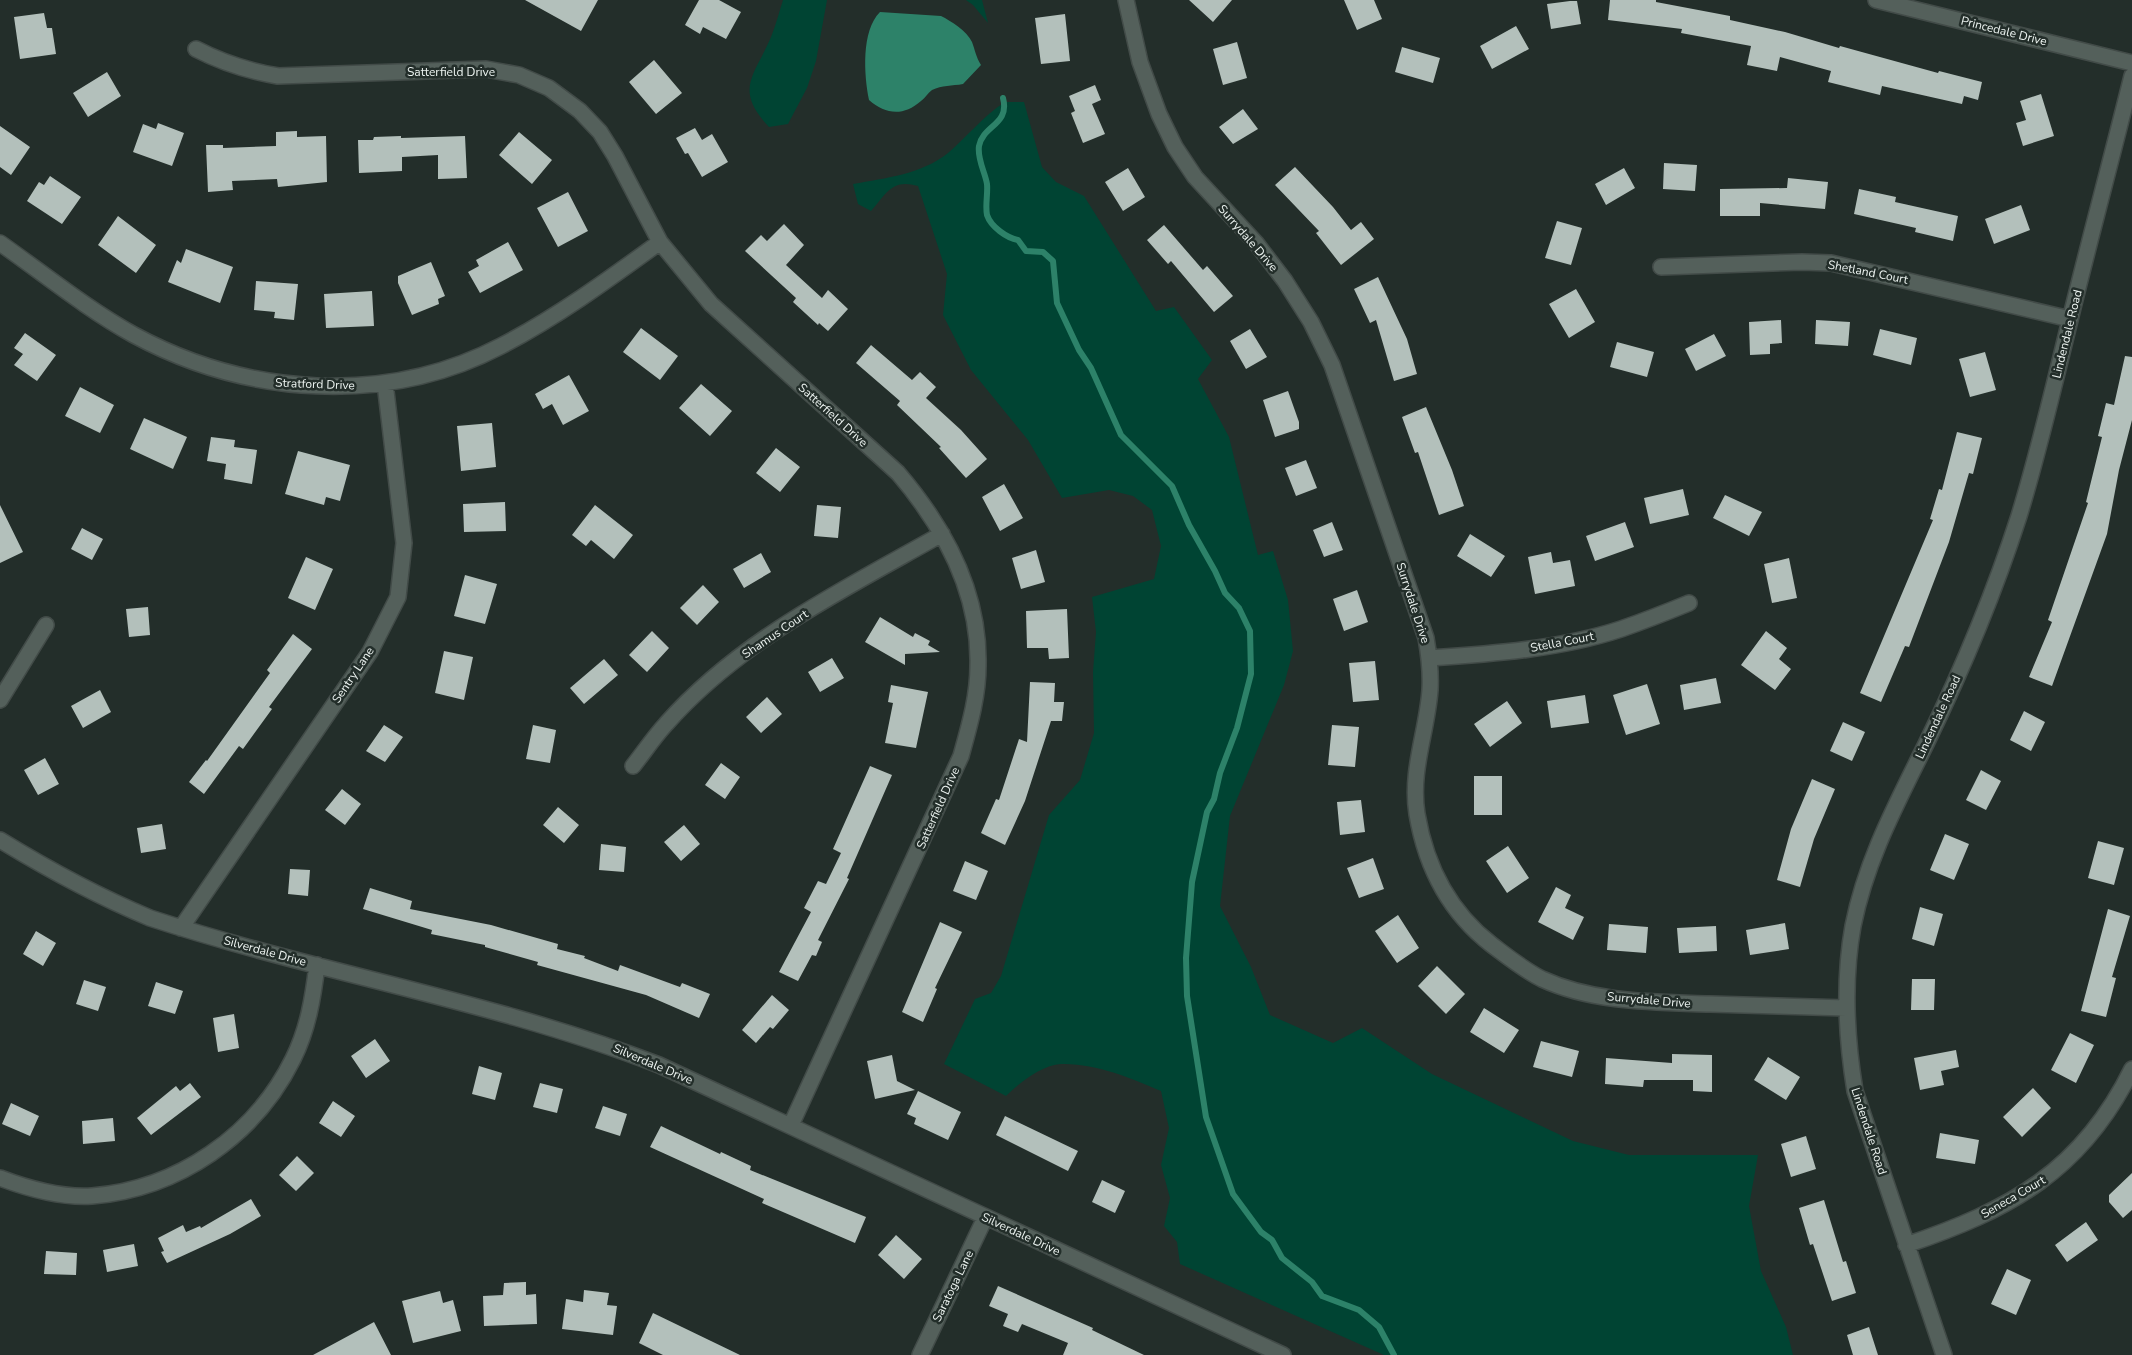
<svg xmlns="http://www.w3.org/2000/svg" width="2132" height="1355" font-family="'Nunito Sans',sans-serif">
	<style>
		.green { fill: #043 }
		.water { fill: #2d8269 }
		.lines { fill: none; stroke-linecap: round; stroke-linejoin: round }
		.stream { stroke: #2d8269; stroke-width: 6 }
		.building { fill: #b3c0bb }
		.minor-casing { stroke: #424b48; stroke-width: 18 }
		.minor { stroke: #54605b; stroke-width: 15 }
		.labels { text-anchor: middle; stroke-width: 5; stroke-linejoin: round; paint-order: stroke }
		.street-label { font-size: 12px; fill: #edf4f1; stroke: #232e2a }
	</style>
	<rect width="100%" height="100%" fill="#232e2a"/>
	<path class="green" d="M783,0H827L816,61L807,88L788,124L769,127C733,89 755,75 771,37C776,25 779,12 783,0Z
		M966,0H982L988,23L973,5Z
		M1005,102H1024L1042,167L1056,182L1084,196L1156,311L1174,307L1212,360L1198,379L1229,437L1258,555L1273,551L1288,600L1293,651L1284,685L1230,816L1220,906L1251,967L1270,1015L1333,1043L1362,1028L1432,1074L1573,1141L1629,1155H1758L1749,1206L1761,1271L1786,1327L1793,1355H1384L1180,1264L1177,1242L1164,1226L1170,1198L1161,1165L1169,1128L1161,1091C1131,1078 1095,1063 1061,1064C1042,1065 1019,1083 1006,1096L944,1064L975,999L991,993L1001,976L1049,815L1080,780L1094,733L1093,672L1096,632L1092,597L1154,579L1161,546L1152,510L1133,496L1109,490L1062,498L1028,440L971,370L943,315L947,274L918,186C892,178 886,194 871,211L858,204L853,184C886,178 922,174 948,153C968,136 983,116 1005,102Z"/>
	<path class="water" d="M880,12L941,16C951,21 967,31 972,42C975,50 976,57 981,65L963,84C952,86 942,85 932,90C928,93 925,98 921,101C903,117 885,114 869,100C864,75 861,31 880,12Z"/>
	<g class="lines">
		<path class="stream" d="M1003,98C1010,125 983,125 979,146C977,159 985,172 987,184C988,194 985,205 987,215C991,227 1007,238 1018,240L1026,251L1043,252L1053,261L1057,303L1079,350L1091,368L1121,435L1172,486L1189,525L1215,571L1225,593L1239,608L1250,631L1251,674L1237,728L1220,773L1214,799L1207,812L1192,882L1186,958L1187,996L1206,1117L1233,1194L1261,1232L1272,1240L1282,1258L1312,1282L1322,1296L1359,1310L1379,1327L1394,1355"/>
	</g>
	<path class="building" d="M525,0H598L581,31Z
		M699,0H719L741,12L726,39L703,27L700,34L685,25Z
		M1189,0H1232L1213,22Z
		M1344,0H1374L1382,19L1357,30Z
		M1610,0H1656V2L1730,16V20L1785,32L1839,48L1840,46L1938,73L1939,71L1982,82L1978,100L1964,96L1962,104L1882,86L1880,95L1828,82L1831,71L1780,57L1777,71L1747,65L1751,46L1681,33L1682,29L1608,20Z
		M1570,1H1577L1581,24L1551,29L1547,4Z
		M44,13L47,28H52L56,54L20,59L14,17Z
		M1065,14L1070,61L1041,64L1035,18Z
		M1516,26L1529,49L1492,69L1480,46Z
		M1237,42L1247,78L1223,85L1213,49Z
		M1402,47L1440,58L1433,83L1395,72Z
		M654,60L682,93L656,114L629,82Z
		M107,72L121,96L88,117L73,93Z
		M1095,85L1101,100L1092,104L1105,134L1083,143L1071,113L1075,111L1069,96Z
		M2041,94L2054,136L2023,146L2016,123L2026,120L2020,101Z
		M1243,109L1258,129L1233,144L1219,127Z
		M158,123L184,133L172,166L133,152L143,124L156,129Z
		M0,126L30,147L11,175L0,167Z
		M695,128L702,140L712,134L728,162L702,177L688,153L685,154L676,138Z
		M297,131V137L326,136L327,182L278,187L277,179L232,181L233,190L208,192L206,145H223V148L276,146V132Z
		M519,132L552,160L532,184L499,155Z
		M401,136V138L465,136L467,178L438,179V155L402,157V171L359,173L358,140H373L374,137Z
		M1664,163L1697,165L1695,191L1663,189Z
		M1295,167L1333,207L1351,230L1361,222L1374,239L1341,265L1316,233L1319,231L1275,185Z
		M1128,168L1145,197L1123,211L1105,182Z
		M1624,168L1635,188L1606,205L1595,184Z
		M50,176L81,197L62,224L27,201L39,182L44,185Z
		M1788,178L1828,182L1825,209L1760,203V216H1720V189L1787,188Z
		M1859,189L1896,197L1895,202L1958,216L1953,241L1915,232L1916,228L1854,214Z
		M568,192L588,231L558,247L537,208Z
		M2021,205L2030,230L1994,244L1985,219Z
		M118,216L156,245L136,273L98,245Z
		M1557,221L1582,228L1571,265L1545,258Z
		M784,224L804,245L786,265L822,298L828,290L848,309L828,331L819,323L818,325L793,302L796,298L745,251L761,235L767,241Z
		M1164,225L1203,270L1207,266L1233,296L1214,312L1171,261L1168,264L1147,240Z
		M508,242L523,270L480,293L468,272L479,266L476,260Z
		M186,249L233,267L220,303L168,282L177,260L181,263Z
		M431,262L445,296L438,299L439,304L412,315L398,283V276Z
		M1378,277L1407,339L1417,374L1394,381L1376,320L1370,323L1354,289Z
		M256,281L298,284L294,320L274,318L275,312L254,310Z
		M1576,289L1595,322L1569,338L1549,304Z
		M372,291L374,326L326,328L324,294Z
		M1781,320L1782,343L1770,344V354L1750,355L1749,322Z
		M1816,320L1850,322L1848,346L1815,344Z
		M641,328L678,356L660,380L623,352Z
		M1250,329L1267,357L1246,369L1230,341Z
		M1880,329L1917,338L1911,365L1873,355Z
		M25,333L56,355L37,381L14,365L23,354L14,348Z
		M1714,334L1726,356L1696,371L1685,349Z
		M1617,342L1654,352L1647,377L1610,367Z
		M871,345L912,380L920,372L936,387L926,398L961,430L987,459L966,478L939,448L941,447L897,405L900,401L856,363Z
		M1985,352L1996,390L1970,397L1959,359Z
		M2125,356L2132,357V420L2119,470L2107,534L2052,686L2029,677L2052,622L2048,620L2088,503L2086,502L2102,437L2098,436L2106,403L2114,405Z
		M569,375L589,411L563,425L552,404L543,409L535,394Z
		M701,384L732,411L710,436L679,408Z
		M80,387L114,405L100,433L65,416Z
		M1288,391L1299,422V429L1275,437L1263,400Z
		M1426,407L1452,470L1464,506L1439,515L1418,452L1415,453L1402,417Z
		M144,418L187,437L173,469L130,449Z
		M492,423L496,467L461,471L457,426Z
		M1957,432L1982,438L1973,474L1969,473L1949,542L1909,647L1905,646L1881,702L1860,693L1933,520L1930,519L1939,489L1942,490Z
		M211,437L235,440L234,447L257,450L252,484L224,479L226,464L207,461Z
		M776,448L800,467L780,492L756,473Z
		M298,451L350,465L340,501L326,497L324,505L285,494Z
		M1306,460L1317,488L1296,496L1285,468Z
		M1004,484L1023,518L1000,531L982,497Z
		M1683,489L1689,515L1650,524L1644,498Z
		M1725,495L1762,512L1749,536L1713,518Z
		M505,502L506,531L464,532L463,504Z
		M0,505L23,552L0,563Z
		M595,505L633,535L614,559L591,540L586,546L572,535Z
		M817,505L841,507L838,538L814,536Z
		M1332,522L1343,550L1324,557L1313,530Z
		M1625,522L1634,547L1595,561L1586,536Z
		M82,528L103,539L92,560L71,549Z
		M1470,534L1505,556L1491,577L1457,556Z
		M1036,550L1045,582L1021,589L1012,558Z
		M1551,552L1553,563L1570,560L1575,586L1535,594L1528,557Z
		M761,553L771,572L744,588L733,569Z
		M306,557L333,569L315,610L288,598Z
		M1789,558L1797,598L1772,603L1764,564Z
		M465,575L497,584L485,624L454,616Z
		M703,585L719,602L697,625L680,608Z
		M1357,590L1368,622L1344,631L1333,599Z
		M148,607L150,635L129,637L126,609Z
		M1067,609L1069,658L1049,659L1048,648H1027L1026,611Z
		M880,617L913,637L915,633L930,641L928,645L940,652L905,654V665L865,642Z
		M652,631L669,648L647,672L629,655Z
		M1766,631L1787,648L1779,659L1791,669L1775,690L1741,665Z
		M293,634L312,649L269,707L272,709L243,749L239,746L204,794L189,782L206,760L207,761L270,673L267,670Z
		M444,651L473,657L464,700L435,693Z
		M832,658L844,678L820,692L808,672Z
		M604,659L618,675L584,704L570,688Z
		M1375,661L1379,700L1353,702L1349,663Z
		M1716,678L1721,703L1684,710L1680,685Z
		M1030,682L1055,683L1054,702H1064L1062,721H1051L1025,801L1005,845L981,833L996,799L999,800L1019,739L1027,742Z
		M1647,684L1660,724L1626,735L1613,695Z
		M891,685L928,692L916,748L885,743L893,703L888,702Z
		M100,690L111,712L83,728L71,706Z
		M1585,695L1589,723L1551,728L1547,701Z
		M767,697L782,714L761,733L746,717Z
		M1507,701L1522,723L1490,747L1474,724Z
		M2024,711L2045,722L2031,751L2010,740Z
		M1843,722L1865,732L1852,761L1830,751Z
		M384,725L403,737L385,762L366,751Z
		M533,725L556,730L550,763L526,759Z
		M1332,725L1359,727L1355,767L1328,765Z
		M45,758L59,784L38,795L24,770Z
		M721,763L740,777L725,799L705,785Z
		M870,766L892,775L847,878L849,879L818,940L822,942L816,956L812,955L798,981L779,972L811,912L804,908L818,881L826,884L841,853L833,849Z
		M1981,770L2001,781L1986,810L1966,800Z
		M1474,776H1502V815H1474Z
		M1812,779L1835,789L1814,839L1800,887L1777,880L1791,829Z
		M342,789L361,804L345,825L325,810Z
		M1361,800L1365,832L1340,835L1337,802Z
		M558,807L579,825L564,843L543,825Z
		M162,824L166,849L141,853L137,828Z
		M684,825L700,844L681,861L664,842Z
		M1945,834L1969,844L1954,880L1930,870Z
		M2098,841L2124,848L2114,885L2088,878Z
		M601,844L626,847L624,872L599,870Z
		M1508,846L1529,878L1507,893L1486,861Z
		M1373,858L1384,889L1359,898L1347,868Z
		M965,861L988,871L976,900L953,891Z
		M290,869L310,870L308,896L288,894Z
		M1556,887L1571,895L1565,908L1584,917L1573,940L1538,922Z
		M370,888L412,901L410,909L491,925L558,944L557,949L585,956L584,958L618,971L620,965L680,987L682,983L710,994L699,1018L646,995L537,965L538,962L485,947V945L431,934L432,930L363,909Z
		M1920,907L1943,914L1934,946L1912,939Z
		M2108,909L2130,916L2112,977L2116,978L2106,1017L2081,1011Z
		M1398,915L1419,948L1397,963L1375,931Z
		M940,922L962,932L935,988L937,989L923,1022L902,1012Z
		M1785,923L1789,949L1750,955L1746,930Z
		M1609,924L1648,927L1646,953L1607,950Z
		M1716,926L1717,951L1679,953L1677,928Z
		M36,931L56,943L43,966L23,954Z
		M1437,966L1465,994L1446,1014L1418,986Z
		M1912,979H1935L1934,1010H1911Z
		M84,980L106,987L98,1011L76,1004Z
		M156,982L183,991L175,1014L148,1006Z
		M772,995L789,1010L773,1029L770,1027L756,1043L742,1030Z
		M1484,1008L1519,1030L1504,1053L1470,1032Z
		M234,1014L239,1048L218,1052L213,1018Z
		M2070,1033L2094,1045L2076,1083L2051,1070Z
		M375,1039L390,1061L366,1078L351,1056Z
		M1541,1041L1579,1051L1572,1077L1533,1067Z
		M1956,1050L1959,1067L1941,1071L1944,1085L1920,1090L1914,1058Z
		M1672,1054L1712,1055V1092L1693,1091V1080H1644L1643,1087L1605,1084L1606,1058L1672,1063Z
		M892,1055L897,1081L915,1090L875,1099L867,1061Z
		M1768,1057L1800,1077L1786,1100L1754,1080Z
		M479,1066L502,1073L495,1100L472,1094Z
		M190,1083L201,1097L151,1135L137,1118L176,1086L180,1091Z
		M540,1083L563,1089L557,1113L533,1107Z
		M2033,1088L2051,1108L2022,1137L2003,1117Z
		M918,1091L961,1112L948,1140L914,1124L916,1118L907,1114Z
		M333,1101L355,1116L341,1137L319,1123Z
		M11,1103L39,1116L30,1136L2,1124Z
		M603,1106L627,1114L620,1136L595,1128Z
		M1005,1116L1078,1151L1068,1171L996,1135Z
		M113,1118L115,1141L83,1144L82,1121Z
		M661,1126L720,1154L721,1152L751,1166L750,1170L866,1217L855,1243L762,1203L764,1199L650,1147Z
		M1940,1133L1979,1140L1975,1164L1936,1158Z
		M1806,1136L1816,1169L1791,1177L1781,1144Z
		M297,1156L314,1173L296,1191L279,1175Z
		M2132,1173V1210L2123,1218L2109,1202V1195Z
		M1102,1180L1125,1191L1115,1213L1092,1202Z
		M251,1199L261,1216L230,1234L167,1263L161,1252L164,1251L158,1238L183,1225L186,1232L200,1226L201,1228Z
		M1824,1200L1843,1262L1846,1261L1856,1293L1832,1301L1813,1244L1810,1245L1799,1208Z
		M2086,1222L2098,1240L2067,1262L2055,1245Z
		M896,1235L922,1259L904,1279L878,1255Z
		M134,1244L138,1266L107,1272L103,1250Z
		M46,1251L77,1253L76,1275L44,1274Z
		M2007,1269L2031,1280L2016,1315L1991,1304Z
		M526,1282V1295L536,1294L537,1324L484,1326L483,1296L503,1295L504,1283Z
		M998,1286L1093,1328L1092,1330L1144,1355H1063L1068,1343L1022,1324L1018,1332L1003,1326L1008,1314L989,1306Z
		M584,1290L609,1293L607,1305L617,1306L613,1335L562,1329L566,1299L583,1302Z
		M440,1291L443,1303L453,1300L461,1331L413,1343L402,1301Z
		M653,1313L740,1355H663L639,1343Z
		M374,1322L391,1355H313Z
		M1869,1327L1878,1355H1853L1847,1335Z"/>
	<g class="lines">
		<g class="minor-casing">
			<path id="minor" d="M1126,0L1140,62L1159,114L1175,147L1195,177L1256,243L1285,281L1311,322L1332,365L1426,638C1429,655 1431,673 1430,690C1427,732 1410,771 1417,814C1426,867 1449,912 1492,945C1508,957 1524,970 1542,979C1594,1003 1654,1002 1710,1004C1755,1005 1801,1007 1846,1008
				M1876,0L2132,63
				M196,49C223,63 248,71 278,76L486,69L519,75L549,88L580,111L600,132L615,156L660,242L711,304L898,473C945,528 980,592 978,666C978,697 969,727 961,756L791,1125
				M0,243C44,274 87,309 134,335C247,396 386,406 501,346C557,317 609,279 660,242
				M1661,267L1802,262L1831,263L2070,319
				M1429,658C1493,654 1560,649 1621,629C1644,621 1667,612 1689,603
				M0,700L46,625
				M633,766C644,752 654,737 666,724C740,640 846,588 942,534
				M0,840C49,870 97,896 150,918C318,973 494,1001 659,1065L1283,1355
				M181,928L370,652L398,597L404,543L385,383
				M0,1178C29,1189 61,1198 92,1196C178,1189 255,1136 293,1059C308,1029 313,998 317,965
				M1906,1245C2010,1210 2082,1171 2132,1069
				M920,1355L985,1218
				M1944,1355L1855,1091C1846,1036 1843,981 1853,926C1866,860 1897,803 1926,744C1962,670 1994,594 2019,516C2039,451 2054,385 2070,320C2090,238 2112,157 2132,76"/>
		</g>
		<use href="#minor" class="minor"/>
	</g>
	<g class="labels">
		<g class="street-label">
			<text transform="translate(2004 31) rotate(14)" y="4">Princedale Drive</text>
			<text x="451" y="76">Satterfield Drive</text>
			<text transform="translate(1248 238) rotate(49)" y="4">Surrydale Drive</text>
			<text transform="translate(1868 272) rotate(11)" y="4">Shetland Court</text>
			<text transform="translate(2067 334) rotate(-76)" y="4">Lindendale Road</text>
			<text transform="translate(315 384) rotate(2)" y="4">Stratford Drive</text>
			<text transform="translate(833 415) rotate(42)" y="4">Satterfield Drive</text>
			<text transform="translate(1413 603) rotate(72)" y="4">Surrydale Drive</text>
			<text transform="translate(775 634) rotate(-34)" y="4">Shamus Court</text>
			<text transform="translate(1562 642) rotate(-11)" y="4">Stella Court</text>
			<text transform="translate(353 675) rotate(-56)" y="4">Sentry Lane</text>
			<text transform="translate(1938 717) rotate(-65)" y="4">Lindendale Road</text>
			<text transform="translate(938 808) rotate(-66)" y="4">Satterfield Drive</text>
			<text transform="translate(265 951) rotate(15)" y="4">Silverdale Drive</text>
			<text transform="translate(1649 1000) rotate(5)" y="4">Surrydale Drive</text>
			<text transform="translate(653 1064) rotate(23)" y="4">Silverdale Drive</text>
			<text transform="translate(1869 1131) rotate(72)" y="4">Lindendale Road</text>
			<text transform="translate(2013 1197) rotate(-30)" y="4">Seneca Court</text>
			<text transform="translate(1021 1234) rotate(25)" y="4">Silverdale Drive</text>
			<text transform="translate(953 1286) rotate(-64)" y="4">Saratoga Lane</text>
		</g>
	</g>
</svg>
